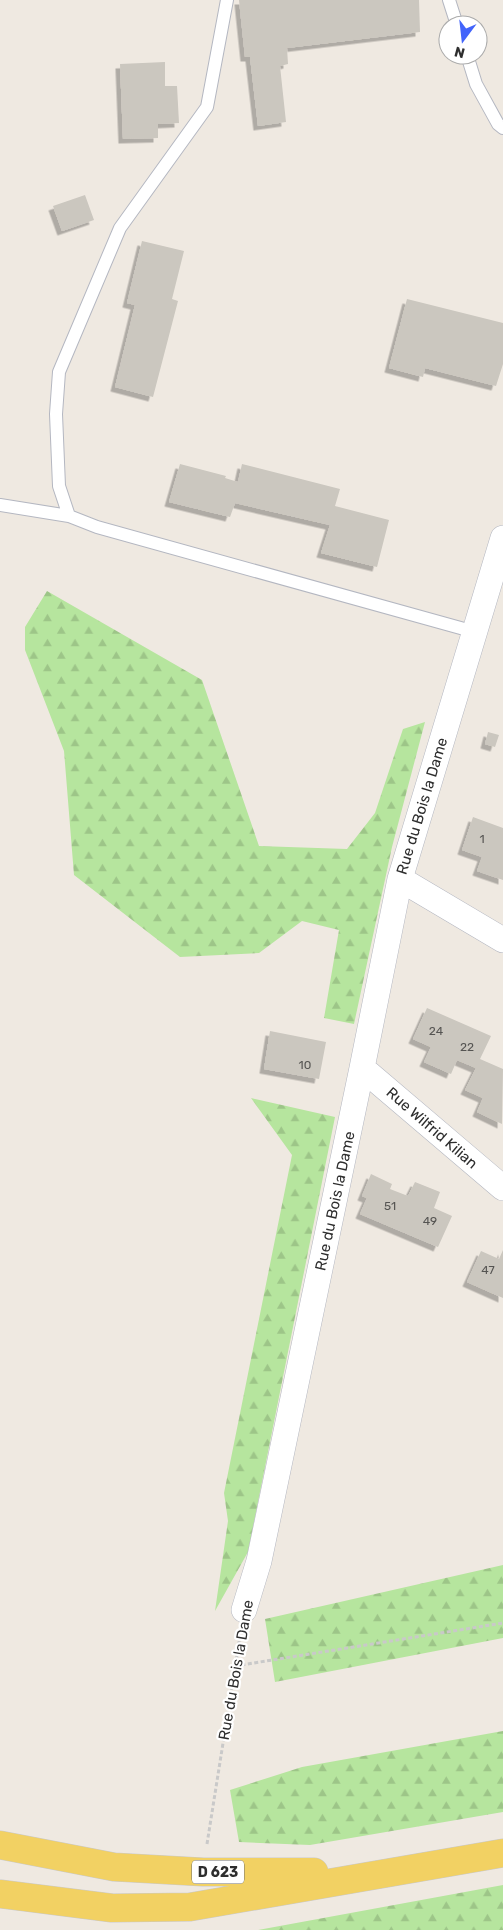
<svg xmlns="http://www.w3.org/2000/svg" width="503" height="1930" font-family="Rubik,sans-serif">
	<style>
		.forest { fill: url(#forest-firs) }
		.building { fill: #cbc7bf; filter: url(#shadow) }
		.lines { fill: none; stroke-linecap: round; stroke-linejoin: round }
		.service-casing { stroke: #b4b7c1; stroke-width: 14 }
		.minor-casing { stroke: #b4b7c1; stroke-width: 26 }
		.primary-casing { stroke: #c9c9c9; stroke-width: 29 }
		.path { stroke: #c9c9c9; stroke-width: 3; stroke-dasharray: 4 2.5; stroke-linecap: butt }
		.service { stroke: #fff; stroke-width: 12 }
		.minor { stroke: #fff; stroke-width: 25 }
		.primary { stroke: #f2d163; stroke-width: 28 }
		.labels { text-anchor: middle; stroke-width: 4.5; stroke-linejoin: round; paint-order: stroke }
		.number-label { font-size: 12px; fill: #555452 }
		.shield { fill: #fff; stroke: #6d6d6d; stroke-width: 1 }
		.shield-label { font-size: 14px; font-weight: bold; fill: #2e2e2e }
		.street-label { font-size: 15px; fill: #2e2e2e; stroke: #fff }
	</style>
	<defs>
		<pattern id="forest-firs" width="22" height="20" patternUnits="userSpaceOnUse" patternTransform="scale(1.25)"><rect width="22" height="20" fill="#b6e59e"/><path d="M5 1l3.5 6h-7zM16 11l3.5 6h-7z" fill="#9dc588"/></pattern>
		<filter id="shadow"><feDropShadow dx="-4.5" dy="4.5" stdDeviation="0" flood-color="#0004"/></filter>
	</defs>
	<rect width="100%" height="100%" fill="#efe9e1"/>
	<path class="forest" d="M47,591L202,680L259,846L347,849L375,813L403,729L425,722L392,847L354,1024L324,1018L339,930L302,921L259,953L180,957L74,875L64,751L25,650V627Z
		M251,1098L335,1117L248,1552L215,1611L228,1521L224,1493L292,1155Z
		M503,1565V1638L275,1682L265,1619Z
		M503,1731V1812L310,1845L239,1842L230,1790L302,1767Z
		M503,1885V1930H258Z"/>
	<path class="building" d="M239,0H419L420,32L287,48L288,64L280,66L286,122L258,126L250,57H245Z
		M165,62V86H177L179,123L158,124V138L123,139L120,64Z
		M85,195L94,220L62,231L53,206Z
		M142,241L184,251L172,299L178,301L153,397L115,387L135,305L127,303Z
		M407,299L503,323V364L496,386L425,368L423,377L389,368Z
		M180,464L226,476L225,478L238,482L242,464L340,489L335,506L389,520L377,567L321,553L330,525L235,503L230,517L169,502Z
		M488,732L499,735L495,747L485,744Z
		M473,817L503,828V880L477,871L482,857L462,850Z
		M427,1008L491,1036L480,1059L503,1069L502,1124L477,1112L483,1098L465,1090L476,1068L457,1060L451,1074L424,1062L431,1047L413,1039Z
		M270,1031L326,1042L319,1079L264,1069Z
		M371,1174L392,1184L390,1189L408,1196L415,1182L440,1192L434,1208L452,1216L438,1247L360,1214L367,1198L362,1196Z
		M503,1250V1298L467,1282L481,1251L499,1259Z"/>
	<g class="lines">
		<g class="service-casing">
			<path id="service" d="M449,0L457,25
				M467,55L476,84L498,124L503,128
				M0,505L69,516L97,527L475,632
				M69,516L59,486L56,414L59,372L120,228L207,107L227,0"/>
		</g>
		<g class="minor-casing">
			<path id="minor" d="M400,879L503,940
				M362,1068L503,1188
				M244,1610L259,1561L362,1068L400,879L503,538"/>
		</g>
		<g class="primary-casing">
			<path id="primary" d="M0,1845L114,1867L203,1872H314
				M0,1894L112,1908L190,1907L503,1853"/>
		</g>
		<path class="path" d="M235,1666L503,1623
			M207,1844L240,1636"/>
		<use href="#service" class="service"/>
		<use href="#minor" class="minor"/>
		<use href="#primary" class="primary"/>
	</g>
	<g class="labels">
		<g class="number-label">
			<text x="482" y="843">1</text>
			<text x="436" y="1035">24</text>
			<text x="467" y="1051">22</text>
			<text x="305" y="1069">10</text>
			<text x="390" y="1210">51</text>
			<text x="430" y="1225">49</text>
			<text x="488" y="1274">47</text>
		</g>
		<rect class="shield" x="192" y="1860.5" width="52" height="23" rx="4"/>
		<g class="shield-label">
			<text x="218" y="1877">D 623</text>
		</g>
		<g class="street-label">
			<text transform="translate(422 806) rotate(-73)" y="5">Rue du Bois la Dame</text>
			<text transform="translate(432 1128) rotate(41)" y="5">Rue Wilfrid Kilian</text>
			<text transform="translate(335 1201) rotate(-78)" y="5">Rue du Bois la Dame</text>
			<text transform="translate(236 1670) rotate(-80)" y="5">Rue du Bois la Dame</text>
		</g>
	</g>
	<g transform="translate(463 40) rotate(195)"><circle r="24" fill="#ffffff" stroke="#ababab"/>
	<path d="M0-4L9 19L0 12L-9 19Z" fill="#4264fb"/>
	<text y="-8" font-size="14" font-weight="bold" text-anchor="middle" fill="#2e2e2e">N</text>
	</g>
</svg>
